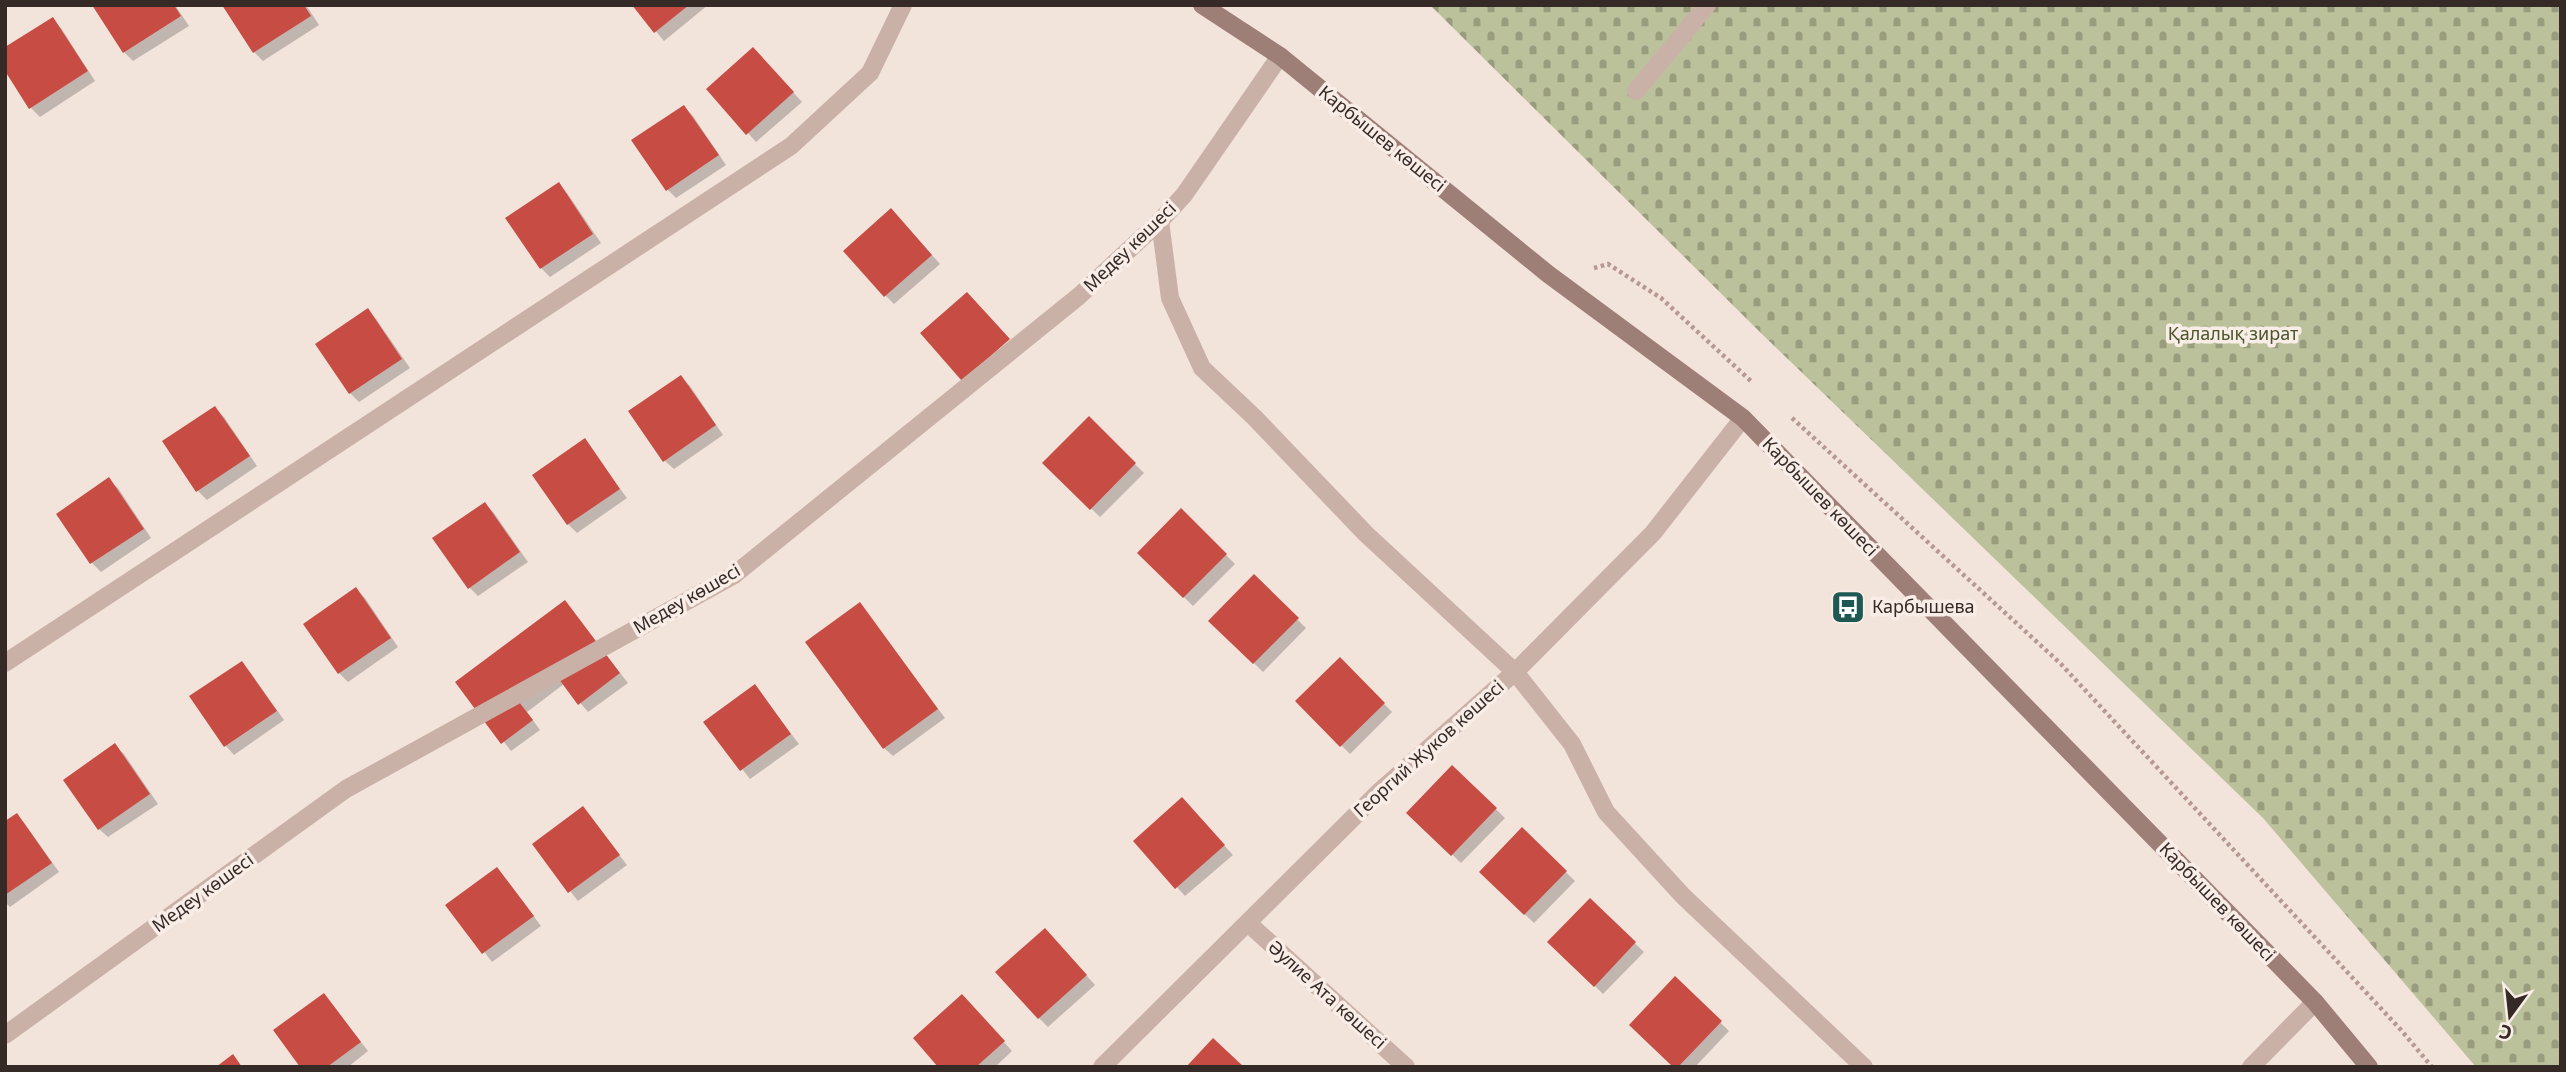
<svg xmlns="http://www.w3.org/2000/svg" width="2566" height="1072" font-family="'Noto Sans',sans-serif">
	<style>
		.cemetery { fill: url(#cemetery-stones) }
		.shadow { fill: #0003 }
		.building { fill: #c74d44 }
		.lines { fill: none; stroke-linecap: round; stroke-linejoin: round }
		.path { stroke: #b69a91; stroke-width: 4.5; stroke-dasharray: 3.5 3.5; stroke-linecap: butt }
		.lane { stroke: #cab1a7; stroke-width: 18 }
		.street { stroke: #cab1a7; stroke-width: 18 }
		.secondary { stroke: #9e7f78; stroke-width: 18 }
		.labels { text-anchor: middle; stroke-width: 7; stroke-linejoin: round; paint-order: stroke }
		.street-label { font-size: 18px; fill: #362a27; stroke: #f9eee7 }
		.park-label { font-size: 18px; fill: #4d552b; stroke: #f9eee7 }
		.poi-label { font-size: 18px; fill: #362a27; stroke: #f9eee7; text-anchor: start }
	</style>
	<defs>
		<pattern id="cemetery-stones" width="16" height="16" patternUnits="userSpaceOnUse" patternTransform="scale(1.75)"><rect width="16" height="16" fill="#bbc19b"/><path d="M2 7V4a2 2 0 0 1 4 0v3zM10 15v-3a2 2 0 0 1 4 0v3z" fill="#999d7e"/></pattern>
	</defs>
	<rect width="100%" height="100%" fill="#f2e3db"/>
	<path class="cemetery" d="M1430,5H2561V1067H2476L2263,818L1763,335Z"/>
	<path class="shadow" d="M94,5H175L189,26L133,61L124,52Z
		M225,5H306L319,25L263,61L254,52Z
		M634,5H708L664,41Z
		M52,19L61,28L95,81L40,117L31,108Z
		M762,58L802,102L756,142L748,133Z
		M684,107L693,116L726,165L676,198L667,189Z
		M558,184L567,193L601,243L550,277L541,268Z
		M900,219L940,264L894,304L885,295Z
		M368,310L376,319L410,368L359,402L350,393Z
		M681,377L690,386L723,435L674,469L665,461Z
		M215,408L224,417L257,466L207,500L198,491Z
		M1089,419L1144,473L1100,517L1045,463Z
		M584,441L627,498L577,533L568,524Z
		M109,480L118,488L151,538L101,572L92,563L58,514Z
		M485,504L494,513L528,562L478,596L469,587Z
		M1181,510L1235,564L1193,606L1139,553Z
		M1254,577L1306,628L1263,672L1211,621Z
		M356,589L365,598L398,647L348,682L339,673Z
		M565,602L628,683L588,712L564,684L527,712L540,730L511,751L458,682Z
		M860,604L945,718L893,756L884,748Z
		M1340,659L1392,712L1350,754L1297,701Z
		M241,663L250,672L284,720L234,755L226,746Z
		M755,687L799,744L750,779L706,723Z
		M115,746L124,754L158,804L108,837L99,829Z
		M1452,767L1505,818L1461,863L1409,813Z
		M583,808L627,865L578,901L534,845Z
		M1191,809L1233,855L1185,896L1135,841Z
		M17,815L25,824L59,872L10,907L5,902V823Z
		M1522,830L1575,881L1534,923L1482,872Z
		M506,879L541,926L492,962L448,905Z
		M1590,900L1644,952L1603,994L1550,942Z
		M1054,939L1095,985L1048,1027L1039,1018Z
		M1675,979L1729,1031L1695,1067H1675Z
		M324,995L368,1051L348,1067H302Z
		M971,1005L1012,1051L995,1067H941Z"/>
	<path class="building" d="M92,5H174L181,16L123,53Z
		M222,5H304L311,16L253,53Z
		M632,5H689L654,33Z
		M53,17L88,71L29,109L5,71V47Z
		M753,47L794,92L746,135L706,89Z
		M684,105L719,155L666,191L631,140Z
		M559,182L593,234L540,269L505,218Z
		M891,208L932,255L884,297L843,251Z
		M967,292L1010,339L962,381L920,333Z
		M368,308L402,359L349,394L315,344Z
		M681,375L716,425L663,462L628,411Z
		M215,406L250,456L196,492L162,441Z
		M1089,416L1136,463L1090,510L1042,463Z
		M585,438L620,489L567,525L532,475Z
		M109,477L144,529L90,564L56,514Z
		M485,502L520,552L468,589L432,538Z
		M1181,508L1227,554L1183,598L1137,553Z
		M1254,574L1299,618L1253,664L1208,621Z
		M356,587L391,638L338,674L303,624Z
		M565,600L620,673L578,705L556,675L519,702L533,720L501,744L455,682Z
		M860,602L938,709L883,749L805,642Z
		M1340,657L1385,703L1340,747L1295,701Z
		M242,661L277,711L224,747L189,696Z
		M755,684L791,734L740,771L703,722Z
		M115,743L150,794L98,830L63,780Z
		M1452,765L1497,808L1451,856L1406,813Z
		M1182,797L1225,845L1175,889L1133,841Z
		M583,806L620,855L568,893L532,844Z
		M17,813L52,863L5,895V821Z
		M1522,827L1567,871L1524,915L1479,872Z
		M497,867L534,916L482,954L445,905Z
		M1590,898L1636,942L1594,987L1547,942Z
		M1045,928L1087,975L1038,1019L995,972Z
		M1675,976L1722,1021L1678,1067H1673L1629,1025Z
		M324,993L361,1042L327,1067H300L273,1030Z
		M962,994L1005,1041L976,1067H938L913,1038Z
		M1213,1038L1244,1067H1186Z
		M233,1054L242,1067H216Z"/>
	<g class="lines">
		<path class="path" d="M1594,268L1608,264L1661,298L1752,382
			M1792,418L2060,663L2401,1030L2432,1067"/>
		<path class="lane" d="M1636,91L1707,5
			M1160,221L1170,298L1202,368L1254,417L1366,534L1515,672L1572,744L1606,812L1683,896L1864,1067
			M2251,1067L2315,1002"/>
		<path class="street" d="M5,663L791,146L870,73L903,5
			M1248,923L1406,1067
			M5,1035L346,789L734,575L1079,296L1160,221L1184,195L1280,56
			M1102,1067L1380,791L1515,672L1653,533L1743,418"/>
		<path class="secondary" d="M1202,5L1280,56L1548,274L1743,418L2315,1002L2369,1067"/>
	</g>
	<defs>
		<g id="bus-square" transform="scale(1.75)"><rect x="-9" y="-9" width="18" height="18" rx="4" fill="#1d5852" stroke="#f9eee7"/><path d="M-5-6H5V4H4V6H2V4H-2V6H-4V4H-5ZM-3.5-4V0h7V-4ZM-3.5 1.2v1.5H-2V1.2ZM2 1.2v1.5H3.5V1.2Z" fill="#fff"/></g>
	</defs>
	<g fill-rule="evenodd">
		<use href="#bus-square" x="1848" y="607"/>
	</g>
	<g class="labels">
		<g class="street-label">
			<text transform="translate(1382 139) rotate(39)" y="6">Карбышев көшесі</text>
			<text transform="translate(1130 247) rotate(-44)" y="6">Медеу көшесі</text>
			<text transform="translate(1820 497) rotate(46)" y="6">Карбышев көшесі</text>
			<text transform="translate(687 599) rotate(-30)" y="6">Медеу көшесі</text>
			<text transform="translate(1429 749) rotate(-42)" y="6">Георгий Жуков көшесі</text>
			<text transform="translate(203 893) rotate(-36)" y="6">Медеу көшесі</text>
			<text transform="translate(2217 902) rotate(46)" y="6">Карбышев көшесі</text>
			<text transform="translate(1327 995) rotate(42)" y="6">Әулие Ата көшесі</text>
		</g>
		<g class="park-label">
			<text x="2233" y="340">Қалалық зират</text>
		</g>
		<g class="poi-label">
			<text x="1872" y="613">Карбышева</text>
		</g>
	</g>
	<rect width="2566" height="1072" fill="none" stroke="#362a27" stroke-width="14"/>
	<g transform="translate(2510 1016) rotate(195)" stroke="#f9eee7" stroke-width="5" paint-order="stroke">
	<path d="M0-5L12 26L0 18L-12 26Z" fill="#362a27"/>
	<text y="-10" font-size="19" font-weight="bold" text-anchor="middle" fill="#362a27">С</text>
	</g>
</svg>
